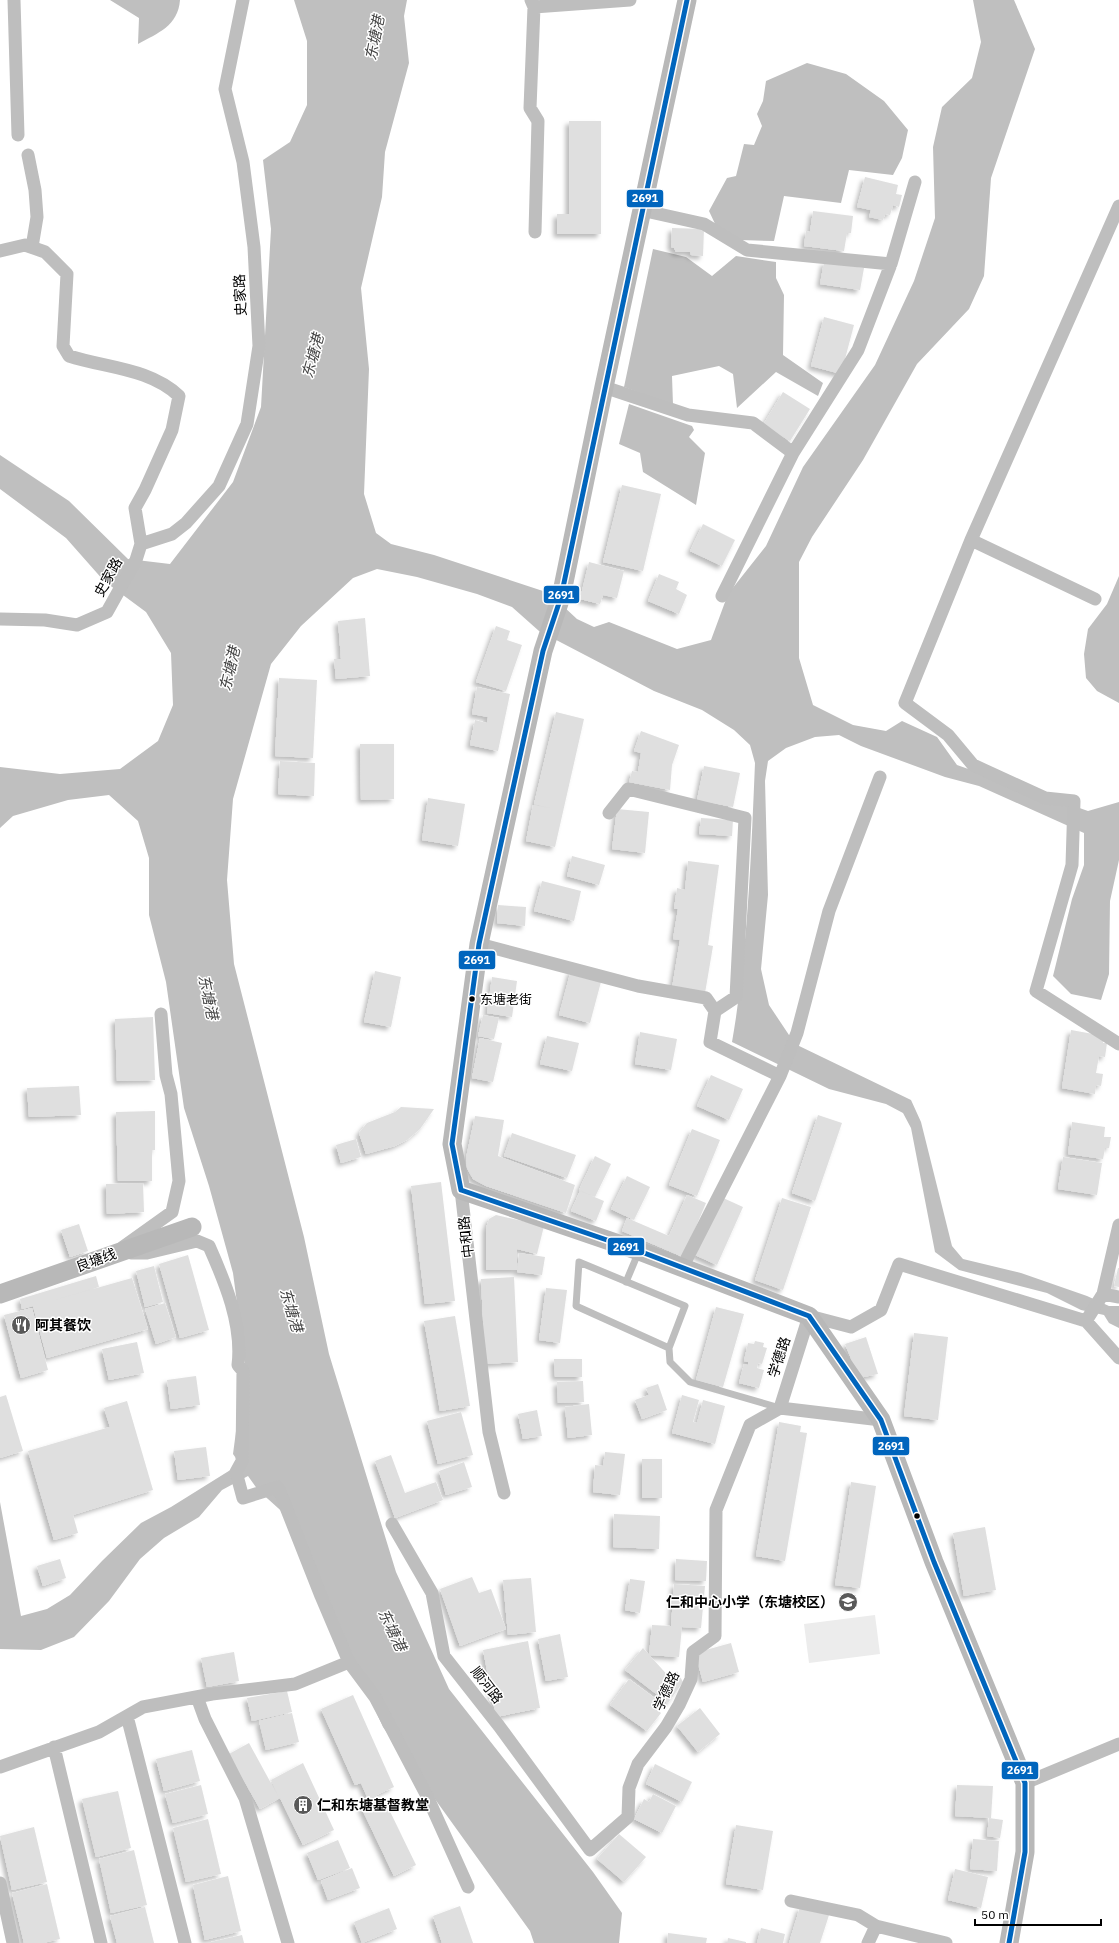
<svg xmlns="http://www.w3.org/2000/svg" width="1119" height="1943" font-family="'IBM Plex Sans','Noto Sans SC',sans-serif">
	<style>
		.green { fill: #ececec }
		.water { fill: #bfbfbf }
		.building { fill: #dfdfdf; filter: url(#shadow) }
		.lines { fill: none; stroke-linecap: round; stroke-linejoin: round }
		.lane { stroke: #bebebe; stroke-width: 7 }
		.street { stroke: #bebebe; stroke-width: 13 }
		.secondary { stroke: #b8b8b8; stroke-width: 19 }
		.bus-1-casing { stroke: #fff; stroke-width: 8 }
		.bus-1 { stroke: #0065bd; stroke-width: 5 }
		.bus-dot { fill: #000; stroke: #fff; stroke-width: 1.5 }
		.labels { text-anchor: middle; stroke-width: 3; stroke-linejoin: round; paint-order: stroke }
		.bus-label { font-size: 13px; fill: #000; stroke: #fff; text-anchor: start }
		.street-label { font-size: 14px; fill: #000; stroke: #fff }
		.poi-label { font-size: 14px; font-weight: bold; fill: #000; stroke: #fff; text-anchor: start }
		.water-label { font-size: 15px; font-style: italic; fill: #444; stroke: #fff }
		.line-badge { stroke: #fff; stroke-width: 1.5 }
		.badge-label { font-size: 11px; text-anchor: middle; font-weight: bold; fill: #fff }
	</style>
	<defs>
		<filter id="shadow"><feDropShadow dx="-3.5" dy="3.5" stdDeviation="2" flood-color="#0004"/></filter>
	</defs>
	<rect width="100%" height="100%" fill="#fff"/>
	<path class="green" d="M875,1615L880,1654L809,1663L804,1624Z"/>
	<path class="water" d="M110,0H180C178,26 158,33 138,44L139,18Z
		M294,0H407L404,16L409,63L385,152L382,197L361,288L369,369L364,494L376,533L391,544L434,555L549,593L577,619L594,627L609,622L677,649L711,640L728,594L766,546L803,467L875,365L914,281L935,218L933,147L942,107L972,78L981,42L973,0H1014L1035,49L991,178L984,276L969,309L917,364L863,460L812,537L799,562V658L813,705L853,725L886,731L902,721L937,737L957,765L1088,811L1119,802V860L1110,901L1109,974L1101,1000L1071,994L1053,976L1072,899L1084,865V833L979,786L945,777L861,746L839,735L815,737L786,748L768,761L765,781L768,895L761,969L769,1005L795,1044L911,1100L921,1122L952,1246L963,1259L1021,1273L1087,1296L1109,1306H1119V1328L1109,1323L1104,1315L1081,1310L1047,1293L959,1270L935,1252L911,1128L903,1113L886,1104L829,1089L732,1042C748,950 751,857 755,763L750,745L734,730L702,710L654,691L539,631L512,607L477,594L417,577L377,569L353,578L301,626L271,664L233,799L227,880L234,964L304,1237L329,1354L396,1572L449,1689L593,1872L622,1913L619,1943H534L530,1931L383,1727L288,1517L258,1490L248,1476L222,1490L199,1517L164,1538L140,1559L109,1601L74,1637L41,1650L0,1649V1502L21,1616L47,1609L70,1595L102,1561L141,1523L171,1507L240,1464L233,1454L245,1363L233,1273L209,1186L184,1108L166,982L149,915V858L138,821L109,795L68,800L13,816L0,828V767L60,774L120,769L158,741L173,705L171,653L146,612L104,581L66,538L0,489V455L69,501L128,559L170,564L233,482L261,407L271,229L263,160L290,142L307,105V41Z
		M807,63L846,74L884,101L908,130L902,158L893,175L849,170L841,203L784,196L774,241L740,240L717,228L709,211L727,178L736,176L744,144L754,145L762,126L757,114L763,101L766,81Z
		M653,249L686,257L712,276L736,256L776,262V278L784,295L783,355L823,383L818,396L776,372L737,408L733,374L719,366L672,376L673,405L624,387Z
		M629,404L692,426L694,430L689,437L705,453L696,505L643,472L640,453L619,444Z
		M1119,576V703L1097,691L1086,678L1084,654L1088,629L1107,604Z"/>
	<path class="building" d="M569,121H601V234H557V214H569Z
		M865,177L898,185L896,194L902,195L899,207L893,205L890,215L885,214L883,220L869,217L871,210L857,207Z
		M813,211L853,216L851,233H847L844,251L804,246L806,231L810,232Z
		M672,228L704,229L703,256L691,255L690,252H676L674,248L671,247Z
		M824,262L864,268L860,290L820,284Z
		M824,317L854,325L841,374L811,366Z
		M783,392L810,409L790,441L763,425Z
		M622,485L661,494L643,571L603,562Z
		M703,524L735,540L722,566L690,551Z
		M589,562L624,571L617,598L603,595L600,604L580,599Z
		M659,574L679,582L676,589L687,595L679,614L648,601Z
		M365,618L370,676L336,679L334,659H341L338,621Z
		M496,626L510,631L507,640L522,645L506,691L476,682Z
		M279,678L317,680L313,758L275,756Z
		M477,687L510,694L498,751L470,745L475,720L487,723L488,717L472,714Z
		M556,712L584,719L555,847L526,841L533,805L550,808L534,804Z
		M641,731L679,745L672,765L670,790L629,782L632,771L638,772L641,753L634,751Z
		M360,744H394V799L361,800Z
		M280,761L315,763L314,796L278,794Z
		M704,766L740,773L733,807L697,800Z
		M428,798L465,804L458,846L422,840Z
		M617,809L649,812L645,853L612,849Z
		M701,818L733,820L732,836L699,834Z
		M572,856L605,865L599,885L567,876Z
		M688,861L719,865L708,945L713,946L705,993L672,988L680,940L673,939L678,909H674L677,888L685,890Z
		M542,881L581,891L574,921L534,911Z
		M498,905L526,907L525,926L497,923Z
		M571,970L602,978L590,1023L559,1015Z
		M375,971L401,977L391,1027L364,1022Z
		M492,977L517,981L512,1017L487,1013Z
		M483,1015L499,1018L494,1039L478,1036Z
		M153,1017L155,1080L117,1081L115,1019Z
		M1071,1030L1104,1036L1103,1043H1107L1105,1057L1099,1056L1096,1073L1103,1074L1101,1086L1096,1085L1095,1094L1062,1088Z
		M640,1032L677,1039L671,1070L635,1064Z
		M547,1036L579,1043L572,1071L540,1064Z
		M480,1038L502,1043L493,1082L472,1078Z
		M711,1075L743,1089L729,1120L697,1106Z
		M79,1086L81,1115L29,1117L27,1088Z
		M401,1107L434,1109L420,1129L407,1140L395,1146L366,1154L359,1133L367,1123L395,1112Z
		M155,1111V1150H152V1181H118L116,1112Z
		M818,1115L842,1123L815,1201L792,1193Z
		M475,1116L504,1120L498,1156L575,1185L566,1213L486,1186L473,1179L467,1168L466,1158Z
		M1072,1122L1105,1127L1104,1137H1111L1109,1148H1105L1103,1159L1068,1154Z
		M692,1129L720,1140L697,1196L669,1185Z
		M512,1133L576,1155L567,1178L504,1156Z
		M356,1139L361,1157L341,1163L336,1145Z
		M595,1156L611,1164L595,1197L579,1190Z
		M1063,1157L1102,1163L1097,1195L1058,1189Z
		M627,1176L650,1187L634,1220L611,1209Z
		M441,1182L455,1301L425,1304L411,1186Z
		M143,1183L144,1212L107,1214L106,1184Z
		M580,1191L604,1201L596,1221L571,1211Z
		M687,1195L706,1203L683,1257L622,1231L627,1218L669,1236Z
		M721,1197L743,1207L717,1265L695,1255Z
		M782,1198L811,1207L783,1290L755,1280Z
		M496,1215L544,1226L537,1254L517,1249V1270H486V1228L489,1219Z
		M79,1224L88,1251L70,1257L61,1230Z
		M519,1253L545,1257L542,1275L517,1272Z
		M188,1255L209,1330L180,1338L159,1264Z
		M154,1266L163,1302L145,1307L136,1271Z
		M1118,1268H1119V1287L1114,1286Z
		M96,1276L99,1287L51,1301L132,1278L148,1329L47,1358L33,1306L22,1309L20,1299Z
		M514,1277L518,1362L485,1364L481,1279Z
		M546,1288L567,1290L560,1343L539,1340Z
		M165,1303L176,1337L156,1344L145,1309Z
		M716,1307L744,1314L723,1387L696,1380Z
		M32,1308L48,1370L21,1378L4,1315Z
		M455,1316L470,1406L440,1411L424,1321Z
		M914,1333L948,1337L938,1420L904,1416Z
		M866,1337L878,1374L859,1378L845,1344Z
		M755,1341L764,1343L763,1347L767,1348L762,1364L758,1363L757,1368L764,1370L759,1388L739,1383L744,1364L748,1365V1362L744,1361L748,1343L754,1344Z
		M137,1342L144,1373L109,1380L102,1349Z
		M554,1359H582V1377H555Z
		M196,1376L200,1405L171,1409L167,1380Z
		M583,1381L584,1402L558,1403L557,1382Z
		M658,1384L667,1410L642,1419L635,1400L649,1395L646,1388Z
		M6,1395L23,1451L0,1458V1397Z
		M682,1395L699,1400L693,1422L697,1423L703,1400L725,1406L715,1444L672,1433Z
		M127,1401L153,1490L73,1515L78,1533L54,1540L28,1451L110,1427L104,1408Z
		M589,1404L592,1435L568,1438L565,1407Z
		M537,1410L542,1436L523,1439L518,1414Z
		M461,1412L473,1455L438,1464L427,1421Z
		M779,1422L801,1426L800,1432L807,1433L785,1561L756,1556Z
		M206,1447L210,1476L178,1480L174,1451Z
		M605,1452L625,1454L620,1495L593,1492L595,1465L603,1466Z
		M391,1455L405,1493L436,1482L443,1500L395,1518L375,1461Z
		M642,1459H662V1498H642Z
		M464,1462L472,1487L446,1495L439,1471Z
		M851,1482L876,1486L860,1588L835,1585Z
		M614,1514L660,1516L659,1549L613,1547Z
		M985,1527L996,1590L964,1596L953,1533Z
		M60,1559L66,1578L43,1586L37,1566Z
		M676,1559L707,1561L706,1581L675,1580Z
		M472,1577L479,1593L491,1589L506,1629L460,1646L440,1589Z
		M531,1578L536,1632L508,1635L503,1580Z
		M630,1579L645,1581L640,1613L625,1610Z
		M674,1584L705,1586L701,1628L682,1627L679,1657L649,1655L652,1625L671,1626Z
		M560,1634L568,1677L546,1681L538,1639Z
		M528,1641L540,1708L496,1717L483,1650Z
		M731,1643L739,1672L703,1682L695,1653Z
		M643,1648L671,1679L677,1671L683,1682L668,1703L625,1670Z
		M234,1652L239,1681L207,1687L201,1658Z
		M629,1679L660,1702L656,1709L661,1713L647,1731L610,1705Z
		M287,1691L292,1712L252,1721L247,1698Z
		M353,1695L394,1787L368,1799L361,1783L355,1785L321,1709Z
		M700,1708L720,1734L698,1752L677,1726Z
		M292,1713L299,1742L266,1750L259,1721Z
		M249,1743L278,1796L271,1780L303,1763L334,1830L303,1845L280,1798L260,1809L229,1754Z
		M192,1750L200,1781L164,1791L156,1759Z
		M655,1764L692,1782L682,1802L646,1784Z
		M201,1785L208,1814L173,1823L165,1794Z
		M957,1785L993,1786L991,1818L955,1816Z
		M118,1791L131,1848L96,1857L82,1799Z
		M653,1794L676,1806L662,1833L634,1819L644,1799L649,1802Z
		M383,1797L416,1865L394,1876L361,1807Z
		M989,1818L1003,1820L1000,1838L987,1836Z
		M208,1819L221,1874L186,1882L173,1828Z
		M736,1825L773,1831L763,1890L726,1884Z
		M34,1827L47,1882L12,1890L0,1836Z
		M619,1834L646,1857L624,1882L597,1859Z
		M973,1839L999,1841L997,1871L970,1869Z
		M338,1840L350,1868L318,1880L307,1853Z
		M134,1850L147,1905L111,1913L99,1859Z
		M352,1868L360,1888L328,1900L321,1881Z
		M955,1869L988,1877L981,1908L948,1900Z
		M228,1876L241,1931L205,1940L193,1885Z
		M47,1884L60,1939L43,1943H24L12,1893Z
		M460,1906L473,1943H442L433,1916Z
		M145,1907L154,1943H117L110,1916Z
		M800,1907L829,1915L820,1943H789Z
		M389,1908L397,1929L362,1943L354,1922Z
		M761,1928L785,1934L783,1943H757Z
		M668,1933L707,1938L706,1943H667Z
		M242,1935L244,1943H211V1942Z
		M728,1938L746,1942V1943H727Z"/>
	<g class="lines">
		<path class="lane" d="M626,1282L639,1251
			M669,1348L576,1306L579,1262L685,1306L669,1348L670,1362L690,1382L780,1408"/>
		<path class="street" d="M14,0L18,135
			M531,0L534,7L530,108L538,121L535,232
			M534,7L630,0
			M28,155L35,190L37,217L32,247
			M1119,206L971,540L905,703L948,735L973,765L1045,798L1074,801L1072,865L1036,991L1119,1044
			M641,210L704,224L747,250L891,264
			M0,251L25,245L45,252L67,274L63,346L69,356C106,368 149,368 179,396L172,430L145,490L135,508L141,544
			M604,387L688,415L753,423L793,453
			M971,540L1095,599
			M722,596L793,453L858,350L891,264L915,182
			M0,619L45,620L77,625L107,612L136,560L141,544L172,534L186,523L219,486L247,424L259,346L254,247L243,162L225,89L243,0
			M609,813L628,789L745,818L736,997L715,1011L710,1042L780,1076
			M479,944L638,986L706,998L715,1011
			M461,1190L489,1432L504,1493
			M123,1247L172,1212L179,1181L171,1094L166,1075L161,1014
			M131,1253H147L197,1241L209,1246C225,1282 243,1325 238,1365L243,1371L242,1461L236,1472L243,1498L278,1487L321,1596L349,1662L375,1697L427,1796L468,1887
			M682,1268L780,1076L797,1033L829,911L880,777
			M1103,1294L1119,1297
			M1086,1321L1103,1294L1119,1225
			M780,1408L809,1316L851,1327L881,1310L899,1264L1086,1321L1119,1358
			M392,1524L432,1593L444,1656L499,1726L590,1850L628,1817L629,1788L638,1764L666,1727L679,1705L691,1679L693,1652L715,1636L716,1510L750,1425L780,1408L881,1420
			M197,1697L205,1719L245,1798L288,1943
			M127,1716L185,1943
			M54,1747L101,1943
			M0,1767L99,1732L143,1707L212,1694L295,1684L349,1662
			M1025,1783L1119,1744
			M0,1883L13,1943
			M791,1901L858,1915L876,1926L946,1943
			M868,1943L876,1926"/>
		<path class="secondary" d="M687,0L604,387L561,597L543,651L479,944L452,1144L461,1190L639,1251L809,1316L881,1420L934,1562L1025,1783V1852L1009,1943
			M0,1294L192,1227"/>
		<g class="bus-1-casing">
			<path id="bus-1" d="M461,1190L452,1144L479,944L543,651L561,597L687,0
				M461,1190L639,1251L809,1316L881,1420L934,1562L1025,1783V1852L1009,1943"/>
		</g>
		<use href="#bus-1" class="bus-1"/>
	</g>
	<defs>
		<g id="restaurant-disc" transform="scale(1)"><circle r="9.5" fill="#595959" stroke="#fff"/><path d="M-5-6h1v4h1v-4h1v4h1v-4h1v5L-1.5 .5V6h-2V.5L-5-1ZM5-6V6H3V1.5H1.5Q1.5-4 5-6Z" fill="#fff"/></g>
		<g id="school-disc" transform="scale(1)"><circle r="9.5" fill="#595959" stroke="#fff"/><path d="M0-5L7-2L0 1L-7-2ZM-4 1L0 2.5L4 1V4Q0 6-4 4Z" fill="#fff"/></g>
		<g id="building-disc" transform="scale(1)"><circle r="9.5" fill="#595959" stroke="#fff"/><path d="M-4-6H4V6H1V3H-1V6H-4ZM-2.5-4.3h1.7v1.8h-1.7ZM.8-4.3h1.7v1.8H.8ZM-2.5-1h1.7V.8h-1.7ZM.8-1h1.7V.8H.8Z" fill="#fff"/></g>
	</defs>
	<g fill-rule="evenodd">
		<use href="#restaurant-disc" x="21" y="1325"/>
		<use href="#school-disc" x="848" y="1602"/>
		<use href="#building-disc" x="303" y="1805"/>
	</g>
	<g class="bus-dot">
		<circle cx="472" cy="999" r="3.5"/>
		<circle cx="917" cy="1516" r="3.5"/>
	</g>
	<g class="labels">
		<g class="bus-label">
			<text x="480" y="1004">东塘老街</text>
		</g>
		<g class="street-label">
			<text transform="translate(240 295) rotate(-93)" y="5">史家路</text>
			<text transform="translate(108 577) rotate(-61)" y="5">史家路</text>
			<text transform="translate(466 1237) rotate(-97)" y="5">中和路</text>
			<text transform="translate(96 1260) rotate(-20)" y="5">良塘线</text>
			<text transform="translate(779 1357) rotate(-72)" y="5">学德路</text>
			<text transform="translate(487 1685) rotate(52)" y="5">顺河路</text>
			<text transform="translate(666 1691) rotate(-65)" y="5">学德路</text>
		</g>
		<g class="poi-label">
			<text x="35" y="1330">阿其餐饮</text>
			<text x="834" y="1607" text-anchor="end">仁和中心小学（东塘校区）</text>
			<text x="317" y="1810">仁和东塘基督教堂</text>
		</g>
		<g class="water-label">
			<text transform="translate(375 38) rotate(-79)" y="5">东塘港</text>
			<text transform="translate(313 356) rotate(-75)" y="5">东塘港</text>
			<text transform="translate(230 669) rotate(-77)" y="5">东塘港</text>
			<text transform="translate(208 997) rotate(78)" y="5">东塘港</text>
			<text transform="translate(291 1310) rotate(73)" y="5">东塘港</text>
			<text transform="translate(392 1630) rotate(64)" y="5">东塘港</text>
		</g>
	</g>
	<g class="line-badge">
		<rect x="626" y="189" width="38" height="19" rx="4" fill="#0065bd"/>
		<rect x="543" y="585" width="37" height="19" rx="4" fill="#0065bd"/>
		<rect x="458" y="950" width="38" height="20" rx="4" fill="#0065bd"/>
		<rect x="607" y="1237" width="38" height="19" rx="4" fill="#0065bd"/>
		<rect x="872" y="1436" width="38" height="20" rx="4" fill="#0065bd"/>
		<rect x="1001" y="1761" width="38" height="19" rx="4" fill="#0065bd"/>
	</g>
	<g class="badge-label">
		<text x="645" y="202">2691</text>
		<text x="561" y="599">2691</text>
		<text x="477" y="964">2691</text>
		<text x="626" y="1251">2691</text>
		<text x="891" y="1450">2691</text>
		<text x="1020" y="1774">2691</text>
	</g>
	<path d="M975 1919v6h126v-6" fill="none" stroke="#000000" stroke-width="2"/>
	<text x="981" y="1919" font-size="12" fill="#000000" stroke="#ffffff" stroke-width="3" paint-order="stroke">50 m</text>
</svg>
